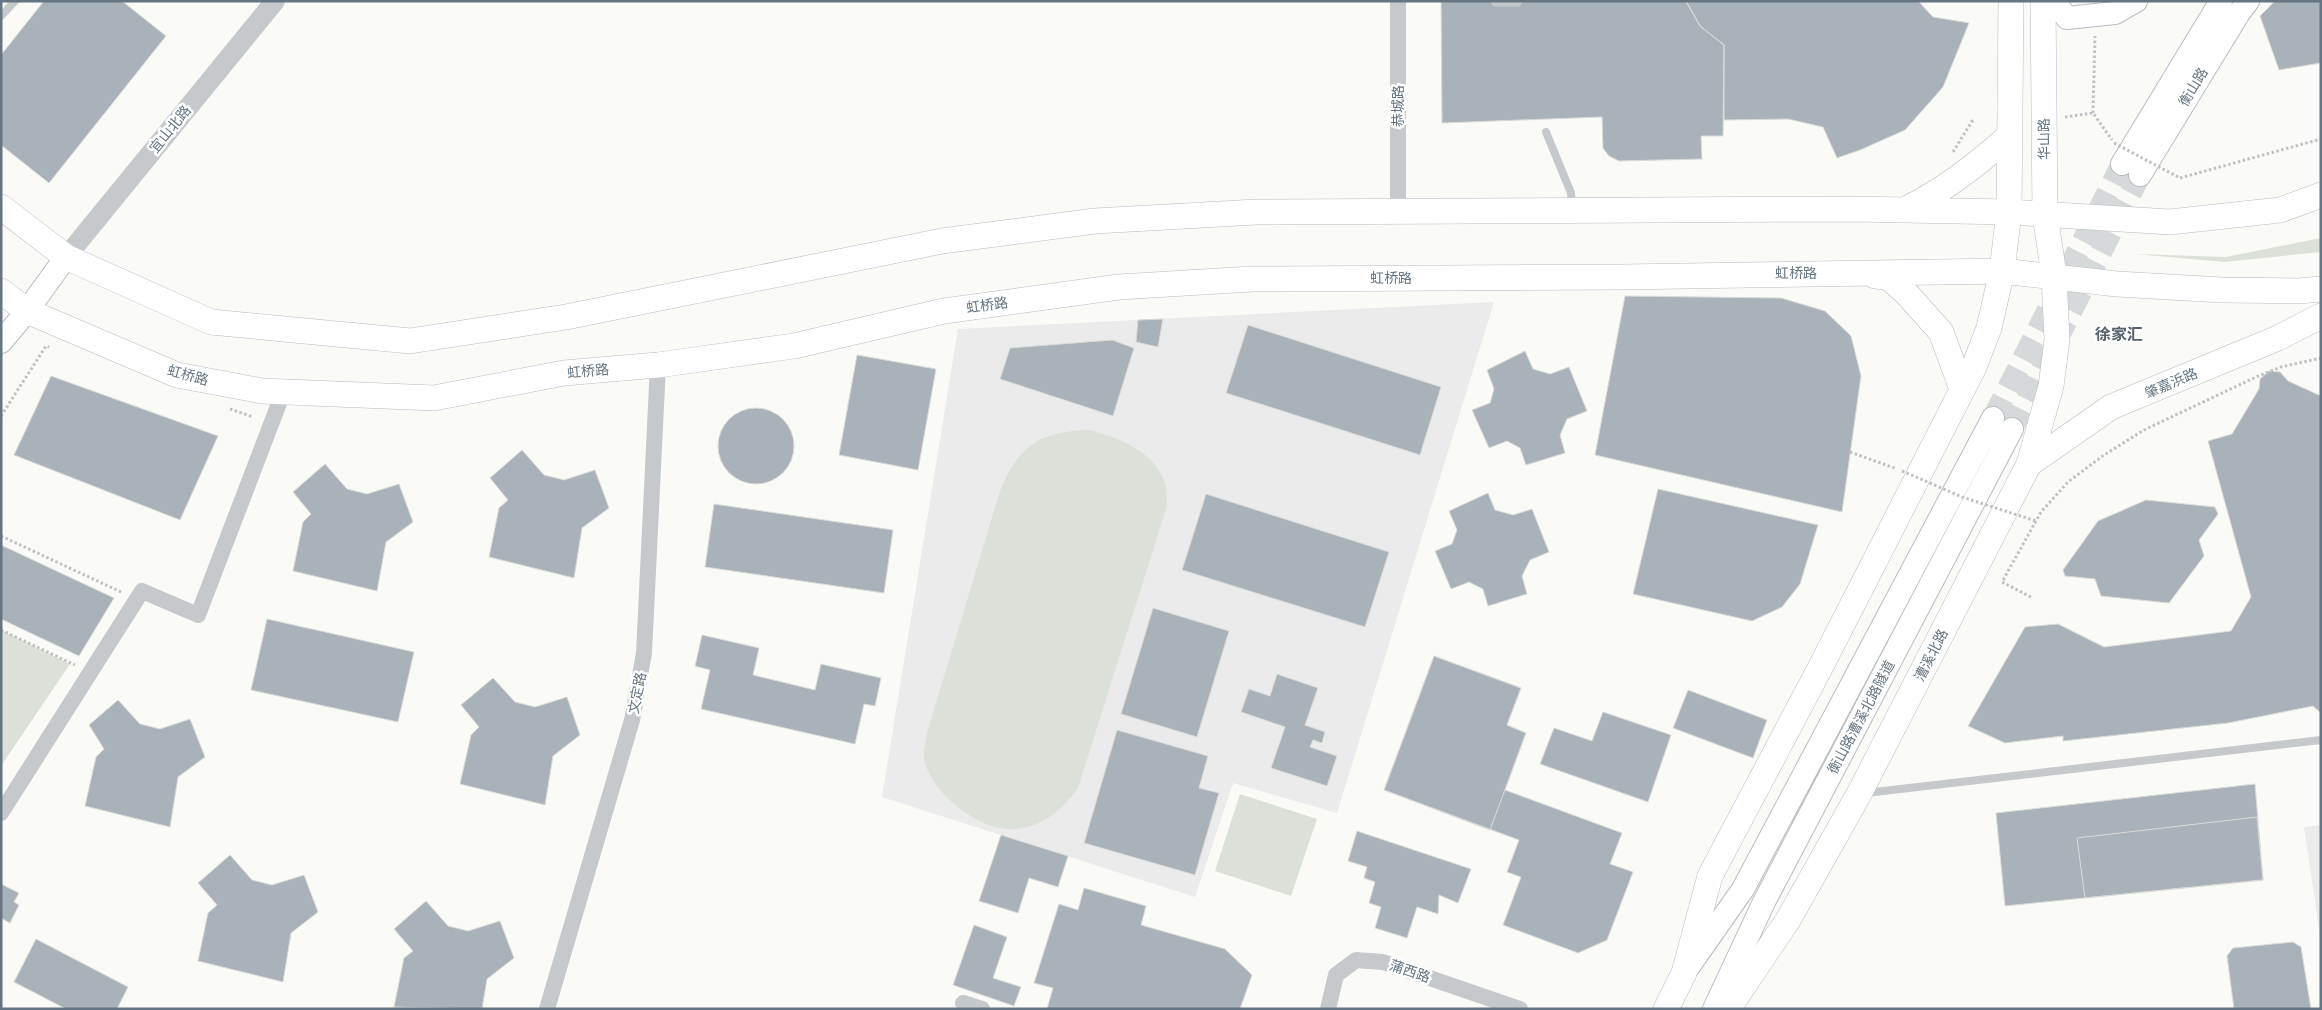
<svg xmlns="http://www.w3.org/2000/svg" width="2322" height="1010" font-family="Helvetica,'Noto Sans SC',sans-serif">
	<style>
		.built { fill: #eaebea }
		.green { fill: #dbe1d8 }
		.building { fill: #a9b2b8; stroke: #dbdbd9 }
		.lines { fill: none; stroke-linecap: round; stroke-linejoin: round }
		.secondary-tunnel { stroke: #d5d9da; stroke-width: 22; stroke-dasharray: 22 11; stroke-linecap: butt }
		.secondary-casing { stroke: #b7bdc1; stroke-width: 24 }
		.primary-casing { stroke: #b8bdc0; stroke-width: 26 }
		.path { stroke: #bfc1c4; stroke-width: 3; stroke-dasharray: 2.5 2.5; stroke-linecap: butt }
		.service { stroke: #c5c9cc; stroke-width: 8 }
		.pedestrian { stroke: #c5c9cc; stroke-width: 11 }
		.minor { stroke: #c5c9cc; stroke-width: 16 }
		.tertiary { stroke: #c5c9cc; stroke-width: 20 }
		.secondary { stroke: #fff; stroke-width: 22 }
		.primary { stroke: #fff; stroke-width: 25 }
		.path-bridge { stroke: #bfc1c4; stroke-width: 3; stroke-dasharray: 2.5 2.5; stroke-linecap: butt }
		.labels { text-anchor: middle; stroke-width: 5; stroke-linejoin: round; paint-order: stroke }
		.street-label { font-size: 14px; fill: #657582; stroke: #fff }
		.quarter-label { font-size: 16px; font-weight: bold; fill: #57636d; stroke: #fff }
	</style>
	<rect width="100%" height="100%" fill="#fafaf7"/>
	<path class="built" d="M1494,302L1337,813L1233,783L1195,897L882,797L958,329Z
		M2321,825V942L2304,827Z"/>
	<path class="green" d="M2321,238V252L2224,262L2135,254L2226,257Z
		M1089,430C1120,438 1157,452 1166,487C1167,493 1167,500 1167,506L1078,788C1062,810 1044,826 1016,829C981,833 931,793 924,759C923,752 926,741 927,733L1000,491C1019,445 1039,432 1089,430Z
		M1,630L70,664L1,766Z
		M1240,794L1317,819L1291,896L1215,871Z"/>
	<path class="building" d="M44,1H122L166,36L49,183L1,145V55Z
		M1441,1H1686L1700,26L1724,45L1723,136H1701L1702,159L1619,161L1609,156L1603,148L1602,117L1442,123Z
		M1686,1H1918L1933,17L1969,23L1943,87L1905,130L1860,150L1837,158L1823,127L1788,119L1724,120V45L1700,26Z
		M2275,1H2321V63L2279,70L2260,16Z
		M1625,296L1781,298L1825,311L1851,336L1861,376L1842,512L1595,455Z
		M1163,319L1158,347L1136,342L1138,320Z
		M1248,325L1441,387L1420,455L1226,393Z
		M1112,340L1134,348L1113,416L1000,379L1010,348Z
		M1525,351L1533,369L1550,374L1569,367L1587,411L1567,419L1560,435L1565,453L1526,465L1520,448L1507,441L1489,448L1472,410L1490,403L1494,389L1487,370Z
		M857,355L936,369L918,470L839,455Z
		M2269,371L2280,372L2288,381L2321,396V713L2313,706L2228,723L2063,741V736L2005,743L1968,726L2025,627L2058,624L2104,647L2231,631L2251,597L2208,441L2232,434L2259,389L2260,379Z
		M51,376L218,436L180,520L14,455Z
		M718 446a38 38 0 1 1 76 0a38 38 0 1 1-76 0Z
		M522,450L544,475L564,480L595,470L609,508L582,528L574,578L489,557L499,508L508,500L490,478Z
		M325,464L347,489L367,494L399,484L413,522L386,542L377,591L293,571L303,522L311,514L293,492Z
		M1658,489L1818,525L1800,584L1782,607L1752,621L1633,594Z
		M1488,493L1495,510L1513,515L1532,509L1549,552L1530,560L1522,576L1527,594L1488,606L1483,589L1469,582L1451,589L1435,551L1452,544L1457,530L1449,511Z
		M1206,494L1389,552L1365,627L1182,570Z
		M2146,500L2215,507L2218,514L2199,540L2204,556L2169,603L2101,596L2095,579L2065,576L2063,570L2098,521Z
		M714,504L893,530L884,593L705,567Z
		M1,545L114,598L79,656L1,619Z
		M1153,608L1229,631L1197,737L1121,714Z
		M267,619L414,652L398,722L251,690Z
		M702,635L759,648L753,675L815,690L821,664L881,678L875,706L864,704L855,744L701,709L710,670L695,666Z
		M1434,656L1521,688L1507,725L1526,733L1505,790L1622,833L1610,864L1633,872L1607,940L1578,953L1503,925L1521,877L1507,872L1519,840L1384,790Z
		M1434,656L1521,688L1507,725L1526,733L1490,830L1384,790Z
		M1277,674L1318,688L1305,725L1325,732L1322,743L1313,740L1310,747L1337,756L1327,786L1271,768L1285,727L1241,712L1249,689L1270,696Z
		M493,678L515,702L535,707L567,697L580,735L553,756L545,805L460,784L471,735L479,727L461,705Z
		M1688,690L1767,720L1753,758L1673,728Z
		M118,700L140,724L160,729L190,719L205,757L178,777L170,827L85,806L96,757L104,749L89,725Z
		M1603,712L1671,735L1648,802L1540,764L1554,728L1592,741Z
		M1117,730L1208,756L1199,788L1219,793L1195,875L1084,843Z
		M2255,784L2263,880L2005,906L1996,813Z
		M2257,817L2263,880L2085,898L2077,838Z
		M1357,831L1471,869L1458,903L1439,895L1438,914L1417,907L1407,938L1375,928L1381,907L1369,903L1375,882L1364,878L1367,867L1348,861Z
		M1001,835L1068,856L1058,887L1029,878L1018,913L979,901Z
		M230,855L252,880L272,885L304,875L318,912L291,933L283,982L198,961L208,913L217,905L198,883Z
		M1,884L19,893L14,902L19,905L10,923L1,918Z
		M1084,888L1146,906L1141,925L1225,949L1252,975L1240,1009H1047L1053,988L1034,983L1059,904L1078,910Z
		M426,901L448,926L468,931L500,921L514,958L487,979L482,1009L394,1007L404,958L413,951L394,929Z
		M974,925L1007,937L993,978L1021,987L1014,1006L953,985Z
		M36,939L128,987L117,1009H66L14,982Z
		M2293,942L2301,947L2311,1009H2234L2227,956L2233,948Z"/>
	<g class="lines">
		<path class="secondary-tunnel" d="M1993,418L2122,164
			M2012,429L2140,175"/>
		<g class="secondary-casing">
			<path id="secondary" d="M2054,1L2067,18L2115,13L2136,1
				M2122,164L2221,1
				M2140,175L2239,13L2248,1
				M1,342L27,311L66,257
				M1687,969L1743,889L1993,418
				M1714,1009L1764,902L2012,429"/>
		</g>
		<g class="primary-casing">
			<path id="primary" d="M1,207L66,257L211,322L410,341L566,317L942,241L1095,221L1256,212L1852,209L2009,212L2170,222L2280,210L2321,195
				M1906,209C1945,190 1977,165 2009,136
				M1875,276L1889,278L1906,293L1941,332L1962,389
				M1,291L27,311L177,375L262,391L434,398L564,373L658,365L794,346L944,311L1119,287L1252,279L1623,277L2002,271L2117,284L2222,290L2298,291L2321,289
				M2029,464L2111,407L2278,338L2321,316
				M1666,1009L1684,973L1710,876L1818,672L1974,367L1989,328L2002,271L2009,212L2011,1
				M1728,1009L1788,920L1859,794L2029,464L2051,386L2057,340L2054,275L2045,215L2043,1"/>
		</g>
		<path class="path" d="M2093,113L2095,36
			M2065,117L2093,113L2112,140
			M1953,152L1974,118
			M2180,178L2321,139
			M230,409L253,417
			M1,416L46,346L49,347
			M1850,452L1897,469
			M1,536L121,592
			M2031,597L2002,582L2041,512L2068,482L2104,455L2144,430L2256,377L2281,367L2321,358
			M1,630L75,665"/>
		<path class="service" d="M1,16L15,1
			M1546,132L1571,193L1572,208
			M1866,793L2321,740"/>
		<path class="pedestrian" d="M1496,1H1517"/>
		<path class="minor" d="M1398,210V1
			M1,813L142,591L198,615L283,393
			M963,1003L982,1009
			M547,1009L632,720L644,653L658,365
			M1328,1009L1336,975L1356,960L1383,962L1520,1009"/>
		<path class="tertiary" d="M66,257L275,1"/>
		<use href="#secondary" class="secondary"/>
		<use href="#primary" class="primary"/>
		<path class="path-bridge" d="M2114,143L2180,178
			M1902,471L1962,497L2036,521"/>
	</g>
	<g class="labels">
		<g class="street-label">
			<text transform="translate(2193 87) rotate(-59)" y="5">衡山路</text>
			<text transform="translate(1398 106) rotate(-90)" y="5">恭城路</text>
			<text transform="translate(170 129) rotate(-51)" y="5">宜山北路</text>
			<text transform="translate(2044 139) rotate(-91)" y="5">华山路</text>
			<text x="1796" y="278">虹桥路</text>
			<text x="1391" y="283">虹桥路</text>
			<text transform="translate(987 305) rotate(-8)" y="5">虹桥路</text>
			<text transform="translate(588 371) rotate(-5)" y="5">虹桥路</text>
			<text transform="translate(188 375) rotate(15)" y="5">虹桥路</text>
			<text transform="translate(2171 383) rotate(-23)" y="5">肇嘉浜路</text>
			<text transform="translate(1931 655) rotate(-63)" y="5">漕溪北路</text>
			<text transform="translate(637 693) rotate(-79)" y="5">文定路</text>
			<text transform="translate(1861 717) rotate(-62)" y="5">衡山路漕溪北路隧道</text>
			<text transform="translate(1410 971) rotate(19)" y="5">蒲西路</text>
		</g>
		<g class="quarter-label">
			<text x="2119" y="340">徐家汇</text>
		</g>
	</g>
	<rect width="2322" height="1010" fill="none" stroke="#657582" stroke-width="5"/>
</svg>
